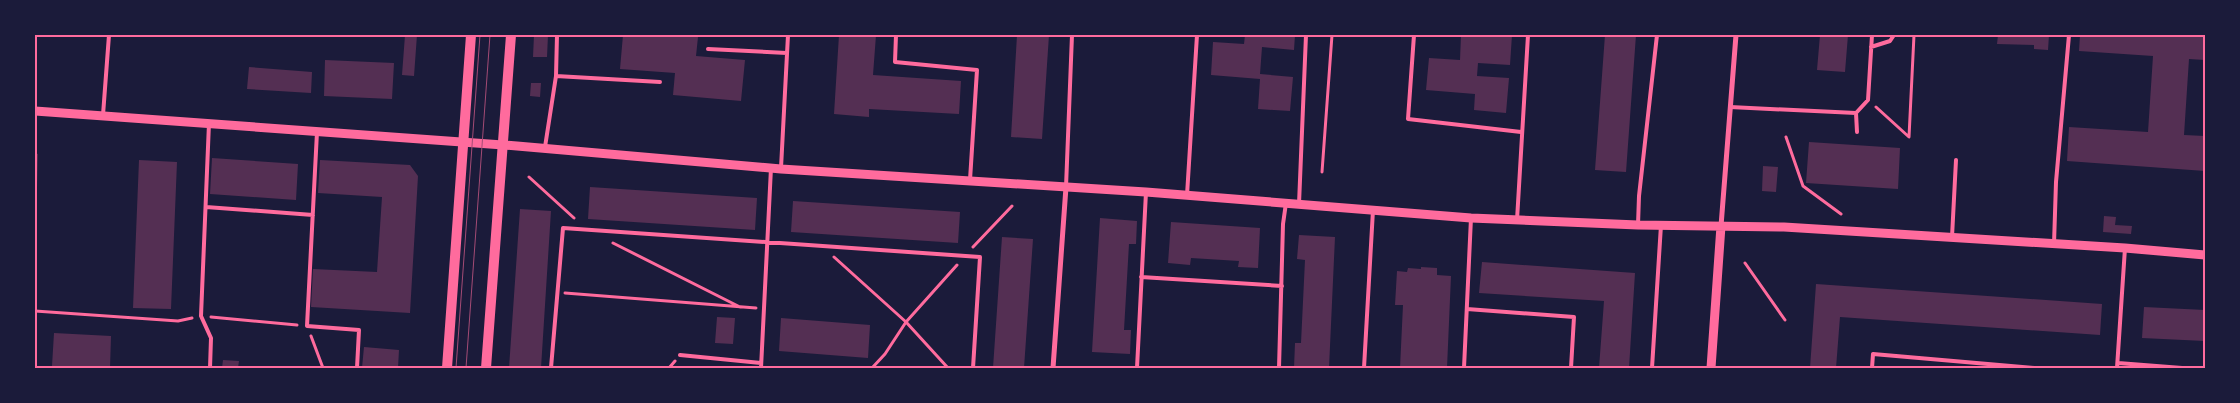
<svg xmlns="http://www.w3.org/2000/svg" width="2240" height="403" font-family="Inter,sans-serif">
	<style>
		.building { fill: #542f53 }
		.lines { fill: none; stroke-linecap: round; stroke-linejoin: round }
		.path { stroke: #ff6b9d; stroke-width: 3 }
		.service { stroke: #ff6b9d; stroke-width: 4 }
		.minor { stroke: #ff6b9d; stroke-width: 5 }
		.tertiary { stroke: #ff6b9d; stroke-width: 9 }
		.secondary { stroke: #ff6b9d; stroke-width: 10 }
		.tram { stroke: #a44b75; stroke-width: 1 }
		.neatline { fill: none; stroke: #ff6b9d; stroke-width: 2 }
	</style>
	<rect width="100%" height="100%" fill="#1b1b3a"/>
	<path class="building" d="M405,35H417L414,76L402,75Z
		M534,35H548L547,57H533Z
		M623,35L698,37L696,56L745,60L741,101L673,95L675,73L620,69Z
		M839,35H876L873,75L961,81L959,114L869,109V117L834,114Z
		M1017,35H1049L1042,139L1011,137Z
		M1245,35H1295L1294,50L1262,47L1260,74L1293,77L1290,111L1258,109L1260,79L1211,75L1213,42L1244,44Z
		M1461,35H1512L1510,65L1478,63L1477,76L1509,78L1506,113L1474,110L1475,94L1426,90L1429,58L1460,60Z
		M1605,35H1636L1626,172L1595,170Z
		M1820,35H1848L1845,72L1817,70Z
		M1998,35H2049L2048,50L2034,49V45L1997,44Z
		M2080,35H2205V60L2189,59L2184,135L2205,136V171L2067,161L2069,127L2148,132L2153,56L2079,51Z
		M325,60L394,63L392,99L324,96Z
		M249,67L312,72L311,93L247,89Z
		M531,83H541L540,97L530,96Z
		M1809,142L1900,148L1898,189L1806,183Z
		M35,153L38,154L37,188H35Z
		M212,158L298,164L296,200L210,194Z
		M139,160L177,162L171,309L133,308Z
		M320,160L410,165L418,176L410,313L311,307L313,269L377,272L382,197L318,193Z
		M1763,166L1778,167L1776,192L1762,191Z
		M590,187L757,198L755,230L588,219Z
		M793,201L960,212L958,243L791,232Z
		M520,209L551,211L541,368H509Z
		M2104,216L2116,217L2115,225L2132,226L2131,234L2103,232Z
		M1100,218L1137,221L1136,244H1129L1124,330H1131L1130,354L1092,352Z
		M1171,222L1260,228L1258,268L1238,267L1239,261L1191,258L1190,265L1168,263Z
		M1299,235L1335,237L1329,368H1294L1295,343H1301L1305,260L1297,259Z
		M1002,237L1033,239L1024,368H993Z
		M1482,262L1635,273L1629,368H1599L1604,301L1479,293Z
		M1421,267L1437,268V275L1451,276L1447,368H1400L1403,305H1395L1397,271L1407,272L1408,268L1421,269Z
		M1816,284L2102,304L2100,335L1840,317L1836,368H1810Z
		M2144,307L2205,310V341L2142,338Z
		M717,317L735,318L733,344L715,343Z
		M781,318L870,325L868,358L779,351Z
		M54,333L111,336L110,368L52,366Z
		M364,347L399,350L398,368H362Z
		M223,360L239,361L238,368H222Z"/>
	<g class="lines">
		<path class="path" d="M1876,107L1909,137L1914,35
			M1786,137L1803,186L1841,214
			M1322,172L1332,35
			M529,177L574,218
			M613,243L740,307
			M973,247L1012,206
			M834,257L906,322L948,368
			M1745,263L1785,320
			M565,293L756,308
			M35,311L178,321L192,318
			M211,317L297,325
			M311,336L323,368
			M669,368L675,361
			M872,368L885,354L906,322L957,265"/>
		<path class="service" d="M896,35L895,62L977,70L970,180
			M1414,35L1408,119L1521,132
			M1871,47L1890,41L1894,35
			M708,49L787,53
			M556,76L660,82
			M1730,107L1856,113L1868,100L1872,35
			M1856,113L1857,132
			M103,115L109,35
			M209,123L201,316L211,338L210,368
			M317,132L307,326L359,330L357,368
			M545,147L556,76L557,35
			M781,168L788,35
			M1066,187L1072,35
			M1187,195L1197,35
			M1299,204L1306,35
			M206,207L313,215
			M1517,220L1528,35
			M1638,225L1639,196L1657,35
			M1952,237L1956,160
			M2054,244L2056,182L2069,35
			M1141,277L1282,286
			M1467,309L1574,317L1571,368
			M680,355L761,363
			M2118,363L2182,368
			M551,368L563,228L980,257L973,368
			M761,368L771,168
			M1137,368L1146,192
			M1279,368L1283,224L1286,203
			M1364,368L1373,210
			M1464,368L1471,218
			M1652,368L1661,225
			M1872,368L1873,354L2034,368
			M2117,368L2125,248"/>
		<path class="minor" d="M1721,226L1736,35
			M1053,368L1066,187"/>
		<path class="tertiary" d="M35,111L517,146L781,169L1146,192L1471,218L1638,225L1784,227L2125,248L2205,255
			M1711,368L1721,226"/>
		<path class="secondary" d="M447,368L471,35
			M486,368L511,35"/>
		<path class="tram" d="M456,368L480,35
			M466,368L490,35"/>
	</g>
	<rect width="2240" height="403" fill="none" stroke="#1b1b3a" stroke-width="72"/>
	<rect x="36" y="36" width="2168" height="331" class="neatline"/>
</svg>
